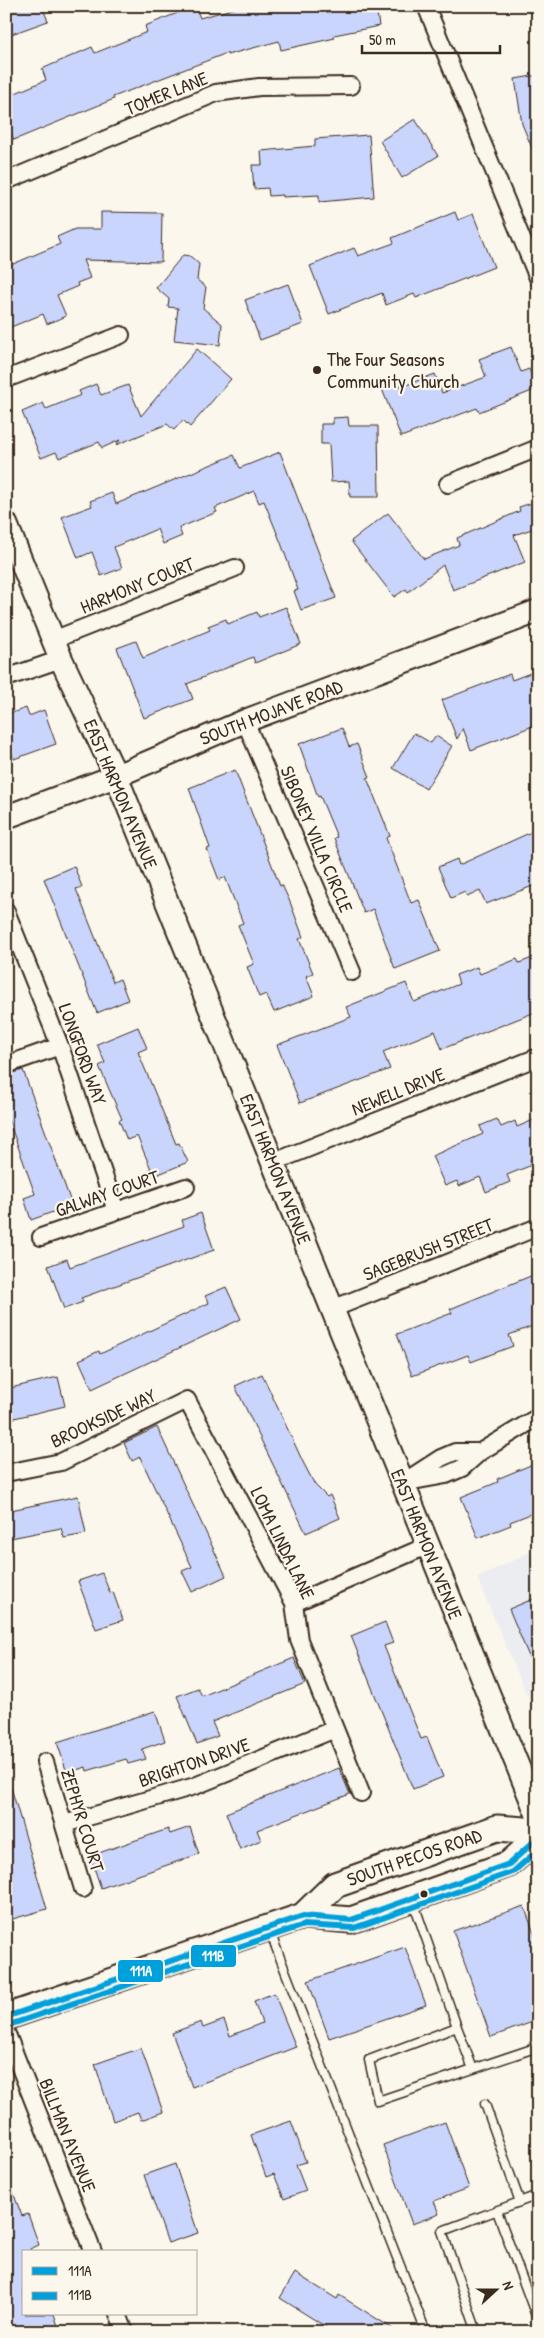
<svg xmlns="http://www.w3.org/2000/svg" width="544" height="2338" font-family="'Patrick Hand',sans-serif">
	<style>
		.built { fill: #ecedf1 }
		.building { fill: #cad5fd; stroke: #3b2a1e }
		.lines { fill: none; stroke-linecap: round; stroke-linejoin: round }
		.lane-casing { stroke: #3b2a1e; stroke-width: 11 }
		.street-casing { stroke: #3b2a1e; stroke-width: 20 }
		.secondary-casing { stroke: #3b2a1e; stroke-width: 26 }
		.primary-casing { stroke: #3b2a1e; stroke-width: 29 }
		.lane { stroke: #fbf7ec; stroke-width: 8 }
		.street { stroke: #fbf7ec; stroke-width: 16 }
		.secondary { stroke: #fbf7ec; stroke-width: 22 }
		.primary { stroke: #fbf7ec; stroke-width: 25 }
		.bus-1-casing { stroke: #fbf7ec; stroke-width: 10 }
		.bus-2-casing { stroke: #fbf7ec; stroke-width: 10 }
		.bus-1 { stroke: #00a0dc; stroke-width: 6 }
		.bus-2 { stroke: #00a0dc; stroke-width: 6 }
		.poi-dot { fill: #3b2a1e; stroke: #fbf7ec; stroke-width: 2 }
		.labels { text-anchor: middle; stroke-width: 4.5; stroke-linejoin: round; paint-order: stroke }
		.street-label { font-size: 19px; fill: #3b2a1e; stroke: #fbf7ec }
		.poi-label { font-size: 19px; fill: #3b2a1e; stroke: #fbf7ec; text-anchor: start }
		.line-badge { stroke: #fbf7ec; stroke-width: 2 }
		.badge-label { font-size: 14px; text-anchor: middle; font-weight: bold; fill: #fff }
	</style>
	<rect width="100%" height="100%" fill="#fbf7ec"/>
	<filter id="ink" filterUnits="userSpaceOnUse"><feTurbulence type="fractalNoise" baseFrequency=".02" numOctaves="2"/><feDisplacementMap in="SourceGraphic" scale="10" xChannelSelector="R" yChannelSelector="G"/><feConvolveMatrix kernelMatrix="1 2 1 2 8 2 1 2 1" color-interpolation-filters="sRGB"/></filter>
	<g filter="url(#ink)">
		<path class="built" d="M538,1548V1721L477,1578Z"/>
		<path class="building" d="M6,6H42L48,21L6,36Z
			M195,6L200,18L242,6H376L379,26L334,35L335,38L281,50L279,41L227,55V53L113,97L114,99L14,140L6,121V97L46,80L42,69L92,47L95,53L147,32L145,26Z
			M538,75V160H537L522,124L515,79Z
			M415,119L438,156L402,178L380,141Z
			M369,135L374,197L319,202V195L283,197V195L269,196L268,188L254,189L252,165H262L261,151L315,146V139Z
			M101,212L162,213L161,262L83,260L90,278L77,283L78,286L57,295L66,316L47,324L43,314L6,329V267L60,244L57,237L75,229H101Z
			M455,212L458,220L473,214L494,267L416,298L414,294L386,305L382,293L329,314L310,266L354,248L358,256L394,243L392,238Z
			M183,255L190,256L199,264L197,280L206,287L203,308L222,324L220,345L174,340L178,308L168,307L169,299L156,288Z
			M288,284L303,324L260,340L245,300Z
			M511,347L521,372L529,369L537,389L479,412L477,408L401,437L380,384L398,377L401,387L435,374L442,393L486,377L479,359Z
			M197,349L231,379L190,427L183,420L174,430L167,424L116,445L120,440L102,448L99,442L59,458L56,452L41,458L22,412L43,403L46,409L81,395L79,391L96,384L101,395L128,385L141,416Z
			M348,417L349,426H378L379,497H350L349,481L331,482L329,444H321V424H333V418Z
			M280,452L336,598L301,610L294,591L298,590L281,543L264,501L259,503L254,491L215,508L217,512L179,528L182,536L163,544L157,529L114,547L122,568L101,576L92,552L78,558L62,517L92,506L90,501L112,493L116,504L234,455L240,468Z
			M538,501V527L514,535L525,562L453,590L443,565L408,592L406,589L394,597L351,541L388,513L424,559L459,545L457,538L520,511L519,507Z
			M286,607L301,644L255,663L253,657L187,684L193,699L144,718L117,648L136,641L143,658L210,630L208,626L226,619L228,624L257,612L259,617Z
			M538,670V724L471,750L463,728L457,739L442,700L510,674L512,680Z
			M26,708L29,716L44,710L56,744L14,759L6,738V715Z
			M342,728L349,747L357,744L370,777L367,778L390,836L386,838L411,903L419,900L440,951L395,969L373,909L364,913L334,838L337,837L320,796L318,797L299,744Z
			M414,733L431,743L436,736L452,746L426,789L393,768Z
			M235,770L280,886L282,885L290,902L303,937L299,939L313,973L306,976L314,996L274,1012L266,994L259,997L247,967L254,964L238,925L243,923L225,877L219,880L207,849L210,848L189,788Z
			M538,829V884L486,904L480,891L467,897L465,892L451,898L438,867L457,859L459,865Z
			M74,866L82,887L76,889L113,982L120,979L128,1000L97,1013L44,879Z
			M538,956V1011L442,1049L435,1031L383,1052L390,1069L300,1103L277,1045L351,1017L346,1007L406,983L414,1002L459,984L456,975L477,967L480,974L517,959L519,963Z
			M138,1027L147,1048L138,1052L176,1144L179,1143L188,1162L154,1176L137,1136L127,1140L119,1120L122,1119L99,1066L105,1063L97,1044Z
			M23,1070L72,1205L31,1220L24,1198L35,1194L6,1113V1075Z
			M538,1118V1156L530,1159L532,1165L507,1175L510,1182L486,1192L480,1177L459,1186L457,1181L445,1186L432,1156L483,1134L480,1126L497,1119L501,1127L515,1121L517,1127Z
			M201,1213L214,1250L81,1298L83,1302L64,1309L48,1266L67,1259L70,1267L184,1226L182,1220Z
			M538,1273V1324L509,1335L513,1346L471,1362L468,1355L412,1376L397,1334L452,1313L450,1309Z
			M226,1287L241,1319L92,1389L79,1360L99,1351L100,1354L209,1303L205,1296Z
			M262,1374L303,1462L315,1485L327,1497L330,1495L340,1518L306,1533L235,1386Z
			M58,1377L65,1406L6,1420V1389Z
			M157,1427L226,1576L192,1592L182,1571L192,1567L140,1457L132,1461L124,1443Z
			M538,1462V1511L510,1522L511,1525L478,1538L461,1497L498,1482L497,1479Z
			M78,1496L86,1534L64,1538L61,1528L6,1539V1511Z
			M102,1573L110,1593L113,1592L123,1620L96,1629L78,1581Z
			M538,1597V1678L509,1609Z
			M385,1622L393,1643L384,1646L421,1739L427,1737L443,1777L413,1789L351,1636Z
			M294,1658L305,1684L212,1722L218,1736L197,1744L177,1696L198,1688L202,1696Z
			M155,1711L165,1741L142,1749L146,1759L128,1764L126,1759L87,1771L86,1767L67,1773L57,1742Z
			M339,1768L350,1794L257,1830L261,1840L240,1849L226,1813Z
			M10,1784L47,1909L9,1920L6,1909V1897L12,1895L6,1874V1785Z
			M190,1827L199,1854L101,1888L90,1856L168,1829L170,1834Z
			M524,1906L538,1944V2020L491,2037L453,1931Z
			M405,1947L426,2005L329,2038L308,1981Z
			M274,1993L296,2047L192,2087L172,2033L201,2022L203,2028L224,2020L230,2036L262,2023L254,2001Z
			M141,2048L163,2112L141,2120L138,2112L113,2121L95,2064Z
			M291,2121L306,2162L296,2165L306,2191L284,2199L274,2174L266,2177L251,2135Z
			M445,2122L469,2188L434,2201L439,2214L412,2224L383,2145Z
			M175,2164L198,2233L168,2243L144,2175Z
			M6,2179H8L22,2216L28,2214L39,2245L30,2249L31,2252H24V2314H54L60,2332H13L10,2322L6,2323Z
			M295,2273L337,2299L339,2295L398,2332H334L280,2298Z"/>
		<g class="lines">
			<g class="lane-casing">
				<path id="lane" d="M413,1901L457,2027L369,2060L378,2101L538,2047
					M270,1932L426,2332
					M457,2027L473,2069
					M485,2104L520,2202
					M497,2211L538,2321
					M477,2332L442,2231L538,2195"/>
			</g>
			<g class="street-casing">
				<path id="street" d="M426,6L538,278
					M6,181L216,93L259,87L351,86
					M6,379L121,335
					M448,484L538,448
					M53,640L235,568
					M6,678L61,659
					M245,721L352,972
					M6,911L60,1046L116,1211
					M6,1065L60,1046
					M274,1162L538,1057
					M41,1237L186,1187
					M332,1309L538,1227
					M6,1473L61,1462L187,1400L294,1603L299,1640L361,1793
					M410,1478L441,1458L455,1452H480
					M402,1483L446,1475L462,1468L480,1452L538,1417
					M294,1603L429,1545
					M45,1762L83,1889
					M64,1824L195,1786L335,1729
					M6,2032L93,2252
					M118,2314L125,2332"/>
			</g>
			<g class="secondary-casing">
				<path id="secondary" d="M6,524L61,659L116,776L538,1816
					M6,817L116,776L245,721L538,611"/>
			</g>
			<g class="primary-casing">
				<path id="primary" d="M303,1916L335,1885L497,1828L538,1831
					M6,2017L303,1916L351,1920L509,1864L538,1838"/>
			</g>
			<use href="#lane" class="lane"/>
			<use href="#street" class="street"/>
			<use href="#secondary" class="secondary"/>
			<use href="#primary" class="primary"/>
			<g class="bus-1-casing">
				<path id="bus-1" d="M6,2017L303,1916L351,1920L509,1864L538,1838"/>
			</g>
			<g class="bus-2-casing">
				<path id="bus-2" d="M9,2025L304,1925L354,1928L513,1872L538,1850"/>
			</g>
			<use href="#bus-1" class="bus-1"/>
			<use href="#bus-2" class="bus-2"/>
		</g>
	</g>
	<g class="poi-dot">
		<circle cx="317" cy="370" r="5"/>
		<circle cx="424" cy="1894" r="4.5"/>
	</g>
	<g class="labels">
		<g class="street-label">
			<text transform="translate(166 93) rotate(-22)" y="7">TOMER LANE</text>
			<text transform="translate(137 585) rotate(-22)" y="7">HARMONY COURT</text>
			<text transform="translate(271 712) rotate(-21)" y="7">SOUTH MOJAVE ROAD</text>
			<text transform="translate(121 794) rotate(67)" y="7">EAST HARMON AVENUE</text>
			<text transform="translate(317 839) rotate(67)" y="7">SIBONEY VILLA CIRCLE</text>
			<text transform="translate(83 1054) rotate(70)" y="7">LONGFORD WAY</text>
			<text transform="translate(398 1091) rotate(-22)" y="7">NEWELL DRIVE</text>
			<text transform="translate(276 1169) rotate(68)" y="7">EAST HARMON AVENUE</text>
			<text transform="translate(107 1193) rotate(-19)" y="7">GALWAY COURT</text>
			<text transform="translate(428 1249) rotate(-22)" y="7">SAGEBRUSH STREET</text>
			<text transform="translate(103 1418) rotate(-25)" y="7">BROOKSIDE WAY</text>
			<text transform="translate(283 1543) rotate(64)" y="7">LOMA LINDA LANE</text>
			<text transform="translate(427 1544) rotate(68)" y="7">EAST HARMON AVENUE</text>
			<text transform="translate(194 1762) rotate(-19)" y="7">BRIGHTON DRIVE</text>
			<text transform="translate(83 1820) rotate(73)" y="7">ZEPHYR COURT</text>
			<text transform="translate(414 1857) rotate(-19)" y="7">SOUTH PECOS ROAD</text>
			<text transform="translate(68 2135) rotate(68)" y="7">BILLMAN AVENUE</text>
		</g>
		<g class="poi-label">
			<text x="327" y="366">The Four Seasons<tspan x="327" dy="22">Community Church</tspan></text>
		</g>
	</g>
	<g class="line-badge">
		<rect x="190" y="1944" width="47" height="24" rx="5" fill="#00a0dc"/>
		<rect x="117" y="1959" width="47" height="24" rx="5" fill="#00a0dc"/>
	</g>
	<g class="badge-label">
		<text x="213" y="1961">111B</text>
		<text x="141" y="1976">111A</text>
	</g>
	<rect width="544" height="2338" fill="none" stroke="#fbf7ec" stroke-width="25"/>
	<rect x="12" y="12" width="519" height="2313" fill="none" stroke="#3b2a1e" stroke-width="2" filter="url(#ink)"/>
	<rect x="22" y="2250" width="175" height="65" fill="#fbf7ec" stroke="#aea59a"/>
	<rect x="32" y="2267" width="25" height="8" fill="#00a0dc" stroke="#aea59a"/>
	<text x="68" y="2276" font-size="15" fill="#3b2a1e">111A</text>
	<rect x="32" y="2292" width="25" height="8" fill="#00a0dc" stroke="#aea59a"/>
	<text x="68" y="2300" font-size="15" fill="#3b2a1e">111B</text>
	<g transform="translate(496 2290) rotate(69)" stroke="#fbf7ec" stroke-width="4" paint-order="stroke">
	<path d="M0-4L9 19L0 12L-9 19Z" fill="#3b2a1e"/>
	<text y="-8" font-size="14" font-weight="bold" text-anchor="middle" fill="#3b2a1e">N</text>
	</g>
	<path d="M362 45v8h138v-8" fill="none" stroke="#3b2a1e" stroke-width="2.5"/>
	<text x="369" y="45" font-size="15" fill="#3b2a1e" stroke="#fbf7ec" stroke-width="4" paint-order="stroke">50 m</text>
</svg>
